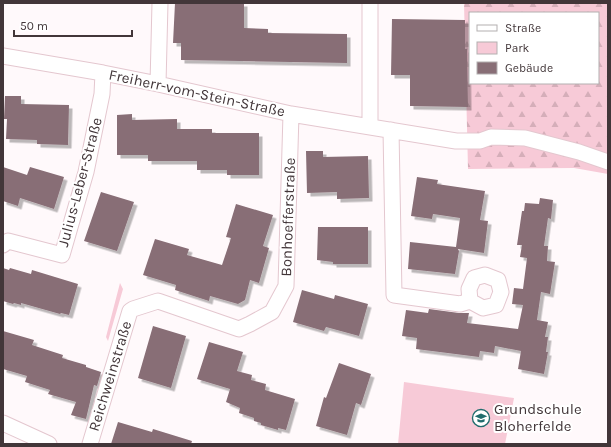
<svg xmlns="http://www.w3.org/2000/svg" width="611" height="447" font-family="Karla,sans-serif">
	<style>
		.green { fill: #f7cad7 }
		.forest { fill: url(#forest-firs); fill-rule: evenodd }
		.building { fill: #886e76; filter: url(#shadow) }
		.lines { fill: none; stroke-linecap: round; stroke-linejoin: round }
		.street-casing { stroke: #e4c7cf; stroke-width: 17 }
		.street { stroke: #fff; stroke-width: 15 }
		.labels { text-anchor: middle; stroke-width: 4; stroke-linejoin: round; paint-order: stroke }
		.street-label { font-size: 15px; fill: #423639; stroke: #fff }
		.poi-label { font-size: 15px; fill: #423639; stroke: #fff; text-anchor: start }
	</style>
	<defs>
		<pattern id="forest-firs" width="22" height="20" patternUnits="userSpaceOnUse"><rect width="22" height="20" fill="#f7cad7"/><path d="M5 1l3.5 6h-7zM16 11l3.5 6h-7z" fill="#d5aeb9"/></pattern>
		<filter id="shadow"><feDropShadow dx="3.5" dy="3.5" stdDeviation="0" flood-color="#0004"/></filter>
	</defs>
	<rect width="100%" height="100%" fill="#fff9fb"/>
	<path class="green" d="M120,283L123,289L108,341L106,337Z
		M404,382L514,398L505,444H398Z"/>
	<path class="forest" d="M464,3H608V174L574,168L468,169ZM470,13H598V83H470Z"/>
	<path class="building" d="M175,3H244V28L268,29V33L347,34V63L181,60V43H173Z
		M392,19L465,20V49H467L468,107L410,106V75H391Z
		M5,96H21V104L69,105L68,145L37,144V140L6,139L7,119H4Z
		M132,114V120L177,119V129H212V133H259V175H227V170H197V161H148V155H117V115Z
		M306,151H323V157L368,156L369,198L337,199V192L307,193Z
		M3,167L27,175L30,167L64,177L54,209L20,198L18,206L3,201Z
		M417,177L438,180L437,184L485,191L480,220L488,221L484,253L458,249L459,251L455,274L408,269L410,242L456,247L460,218L433,214L432,219L411,216Z
		M101,192L134,202L117,251L84,241Z
		M540,198L553,200L551,219L548,218L544,246H548L547,261L555,262L550,294L541,292L537,320L548,322L545,337H548L546,352H548L544,374L518,369L521,351L495,346L494,353L480,351L479,357L416,349L417,338L402,336L406,310L428,313L429,309L459,313H469L467,323L518,329L523,305L512,304L514,288L523,289L527,258L520,257L522,245H517L522,211H524L525,203L539,204Z
		M236,204L273,215L263,246L269,248L259,283L250,280L245,300L238,304L210,296L209,301L175,290L176,285L143,275L155,239L189,249L187,255L222,265L231,238L226,237Z
		M318,227H368V264H333V262L317,260Z
		M3,268L9,270L10,268L31,274L32,270L78,284L69,315L61,313L60,314L21,303V305L14,303L13,304L3,301Z
		M302,290L334,299L335,295L368,304L359,336L326,327L324,331L293,322Z
		M153,326L186,336L171,388L138,378Z
		M3,331L34,340L32,345L63,355L62,358L86,365V367L101,372L97,386L94,385L86,419L71,415L76,402L48,394L50,390L25,382L27,376L3,369Z
		M209,342L243,352L237,371L252,375L251,380L266,384L265,390L295,399L286,430L278,428V430L261,425V423L254,421V418L239,413L240,408L226,402L230,389L197,379Z
		M339,363L371,374L361,405L356,403L347,435L316,426L324,397L326,398Z
		M118,422L152,432L153,429L192,441L191,444H111Z"/>
	<g class="lines">
		<g class="street-casing">
			<path id="street" d="M3,56L103,73L158,84L291,114L456,141H480L491,137L525,138L579,152L608,162
				M158,84L160,3
				M370,127V3
				M391,130L394,295L460,304L470,301L483,308L496,305L501,292L498,280L485,275L474,278L469,289L470,301
				M3,245L8,241L62,255L86,172L102,94L103,73
				M3,423L49,444
				M90,444L130,311L133,309L158,301L239,329L250,324L272,312L286,286L291,114"/>
		</g>
		<use href="#street" class="street"/>
	</g>
	<defs>
		<g id="school-ring" transform="scale(0.9)"><circle r="9.5" fill="#fff" stroke="#206c6d" stroke-width="1.5"/><path d="M0-5L7-2L0 1L-7-2ZM-4 1L0 2.5L4 1V4Q0 6-4 4Z" fill="#206c6d"/></g>
	</defs>
	<g fill-rule="evenodd">
		<use href="#school-ring" x="481" y="418"/>
	</g>
	<g class="labels">
		<g class="street-label">
			<text transform="translate(197 93) rotate(12)" y="5">Freiherr-vom-Stein-Straße</text>
			<text transform="translate(80 182) rotate(-75)" y="5">Julius-Leber-Straße</text>
			<text transform="translate(288 217) rotate(-88)" y="5">Bonhoefferstraße</text>
			<text transform="translate(110 376) rotate(-73)" y="5">Reichweinstraße</text>
		</g>
		<g class="poi-label">
			<text x="494" y="414">Grundschule<tspan x="494" dy="17">Bloherfelde</tspan></text>
		</g>
	</g>
	<rect width="611" height="447" fill="none" stroke="#423639" stroke-width="8"/>
	<rect x="469" y="12" width="130" height="72" fill="#ffffff" stroke="#b3afb0"/>
	<rect x="477" y="25" width="20" height="6" fill="#ffffff" stroke="#b3afb0"/>
	<text x="505" y="32" font-size="12" fill="#423639">Straße</text>
	<rect x="477" y="42" width="20" height="12" fill="#f7cad7" stroke="#b3afb0"/>
	<text x="505" y="52" font-size="12" fill="#423639">Park</text>
	<rect x="477" y="62" width="20" height="12" fill="#886e76" stroke="#b3afb0"/>
	<text x="505" y="72" font-size="12" fill="#423639">Gebäude</text>
	<path d="M14 30v6h118v-6" fill="none" stroke="#423639" stroke-width="2"/>
	<text x="20" y="30" font-size="12" fill="#423639" stroke="#ffffff" stroke-width="3" paint-order="stroke">50 m</text>
</svg>
